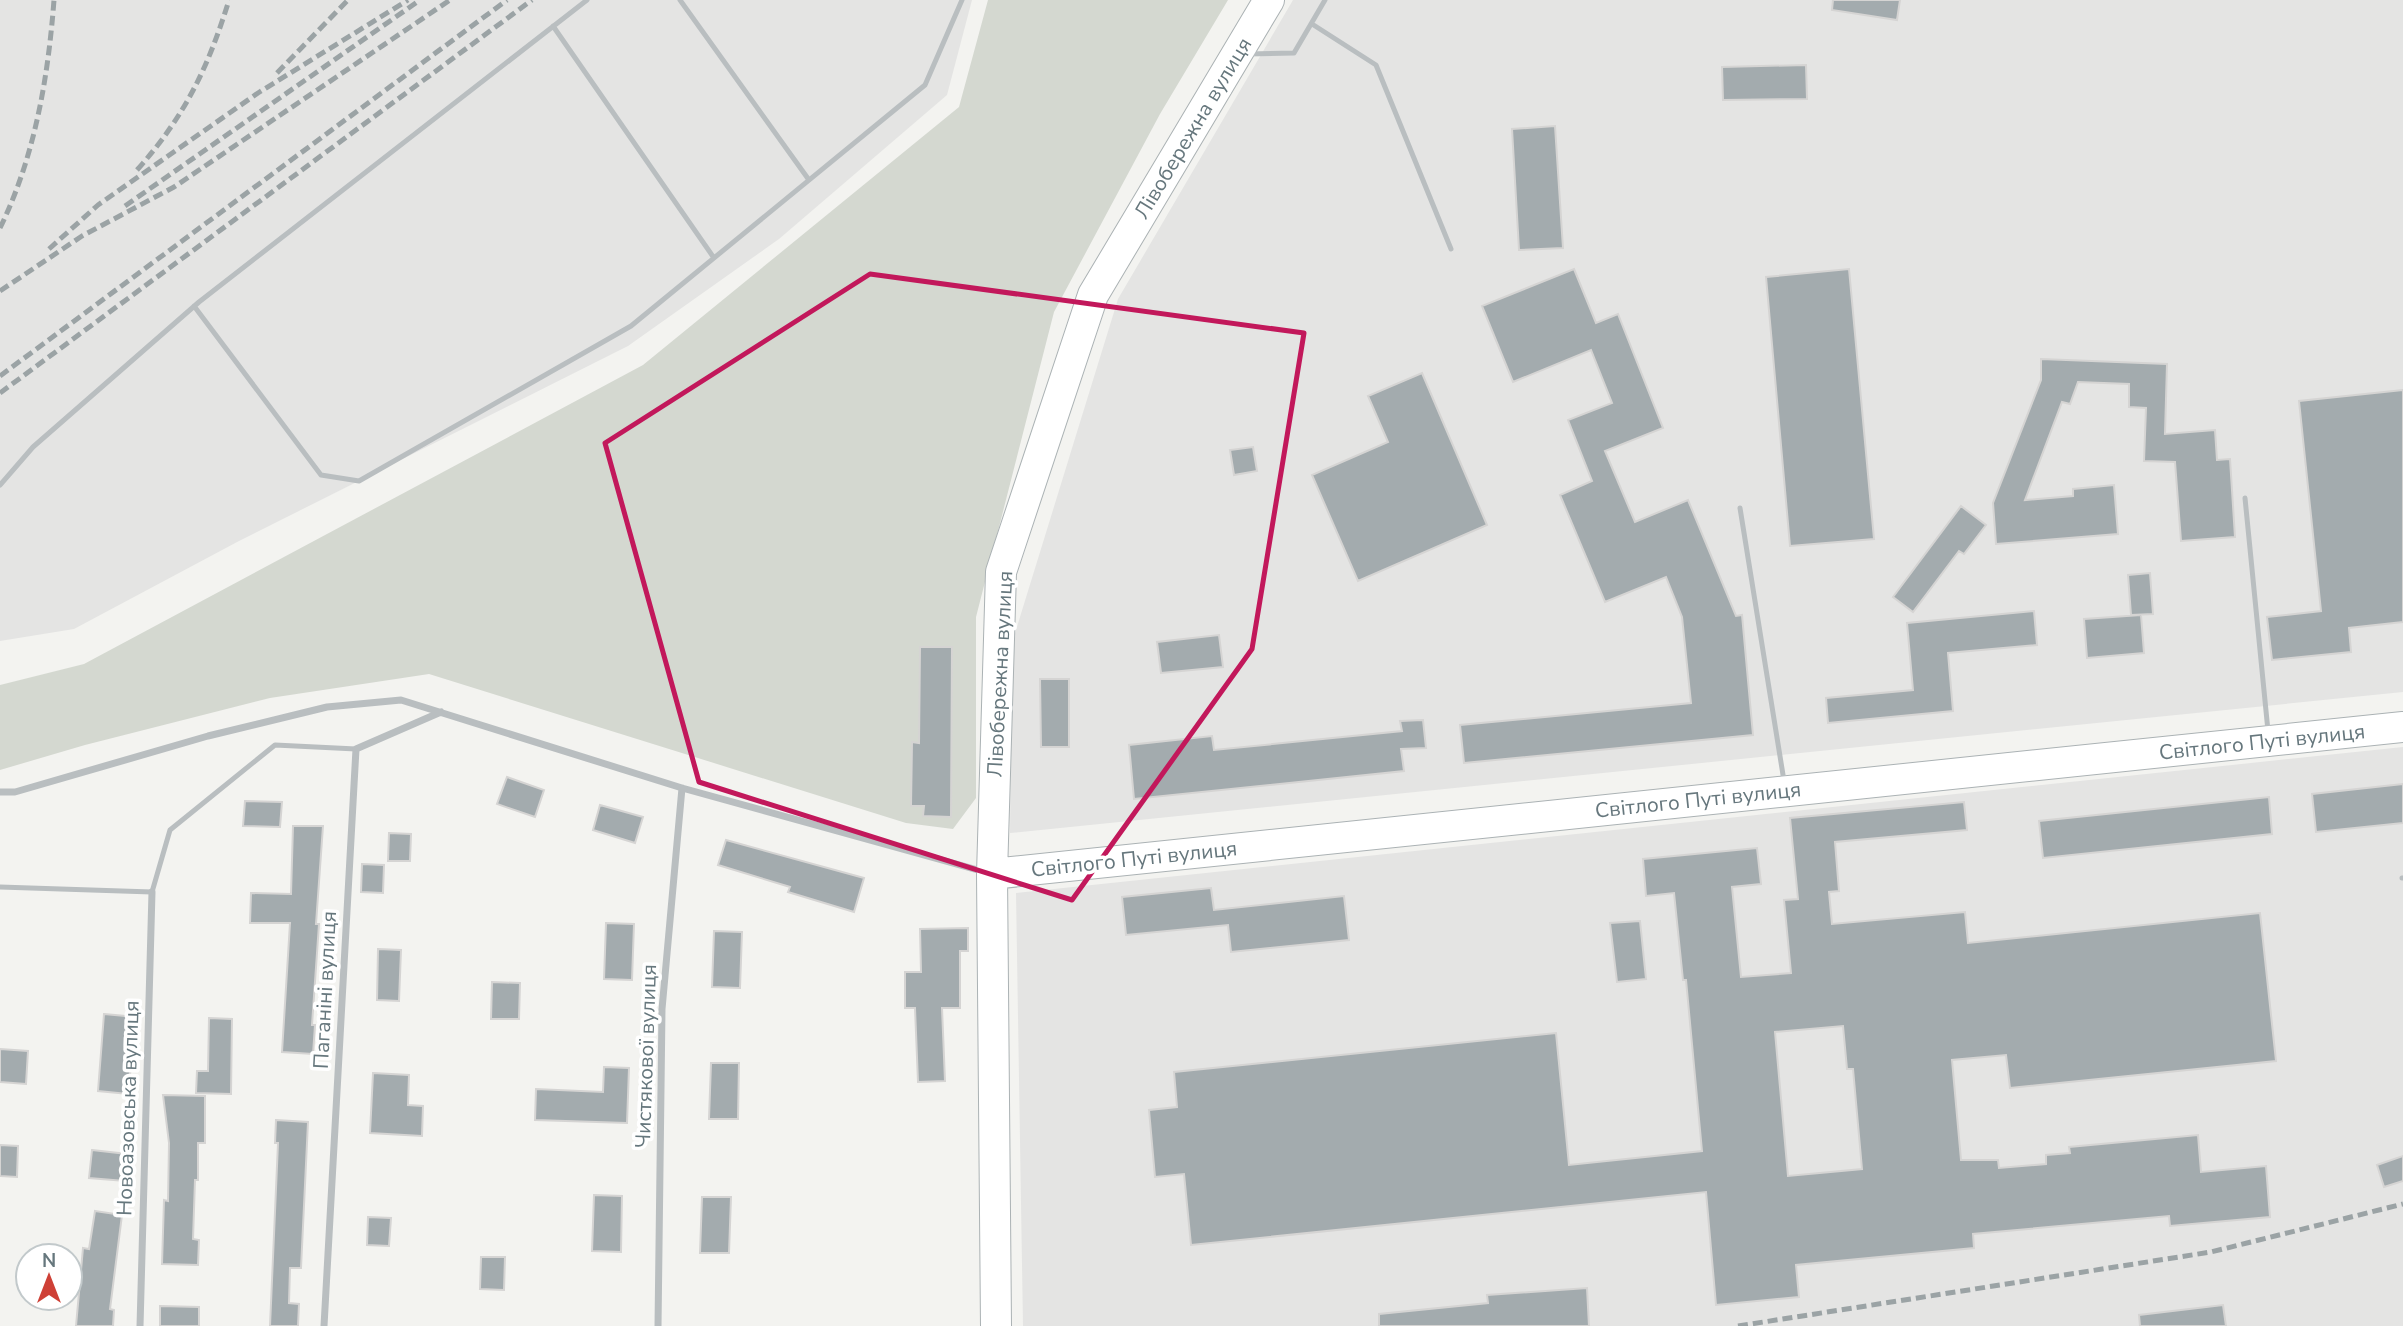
<svg xmlns="http://www.w3.org/2000/svg" width="2403" height="1326" font-family="'Nunito Sans',sans-serif">
	<style>
		.built { fill: #e4e4e3 }
		.green { fill: #d4d8d0 }
		.building { fill: #a3abae; stroke: #d5d4d3; stroke-width: 2; fill-rule: evenodd }
		.lines { fill: none; stroke-linecap: round; stroke-linejoin: round }
		.secondary-casing { stroke: #abb2b4; stroke-width: 32 }
		.lane { stroke: #b9bec0; stroke-width: 5 }
		.street { stroke: #b9bec0; stroke-width: 7 }
		.secondary { stroke: #fff; stroke-width: 30 }
		.rail { stroke: #9ba3a5; stroke-width: 5; stroke-dasharray: 10 5; stroke-linecap: butt }
		.marked { fill: none; stroke: #c2185b; stroke-width: 5; stroke-linejoin: round }
		.labels { text-anchor: middle; stroke-width: 7; stroke-linejoin: round; paint-order: stroke }
		.street-label { font-size: 21px; fill: #66777d; stroke: #fff }
	</style>
	<rect width="100%" height="100%" fill="#f3f3f0"/>
	<path class="built" d="M0,0H972L947,95L779,239L628,346L239,541L74,629L0,641Z
		M1293,0H2403V692L1010,833L1012,643L1118,299Z
		M2403,747V1326H1023L1016,893Z"/>
	<path class="green" d="M988,0H1228L1160,114L1054,312L976,617V798L953,829L906,823L429,674L270,698L85,745L0,770V685L84,664L643,365L959,107Z"/>
	<path class="building" d="M1833,0H1900L1897,20L1832,10Z
		M1806,65L1807,99L1723,100L1722,67Z
		M1555,126L1563,248L1519,250L1512,129Z
		M1574,269L1596,323L1618,314L1663,428L1605,451L1635,522L1688,500L1736,616L1742,615L1753,735L1464,763L1460,725L1691,703L1682,617L1666,577L1605,602L1560,495L1592,481L1568,420L1612,403L1591,350L1513,382L1482,306Z
		M1849,269L1874,539L1790,546L1766,277Z
		M2041,359L2167,364L2165,434L2215,430L2217,460L2230,459L2235,537L2181,541L2175,462L2144,461L2146,408L2129,407V384L2078,382L2070,404L2062,402L2025,500L2073,496V489L2114,485L2118,534L1996,544L1993,503L2041,380Z
		M1422,373L1487,525L1358,581L1312,475L1388,442L1368,396Z
		M2403,390V622L2349,628L2351,652L2272,660L2267,617L2321,611L2299,401Z
		M1253,447L1257,471L1234,475L1230,450Z
		M1961,506L1986,525L1964,554L1959,551L1913,612L1893,597Z
		M2150,573L2153,614L2131,615L2128,575Z
		M2034,611L2037,645L1948,653L1953,711L1828,723L1826,698L1913,690L1907,623Z
		M2141,615L2144,653L2087,658L2084,619Z
		M1219,635L1223,667L1161,673L1157,642Z
		M920,647H952L951,817L923,816L924,806H911L912,742L919,743Z
		M1040,679H1069V747H1041Z
		M1423,720L1426,748L1401,749L1404,771L1134,799L1129,745L1212,736L1214,750L1402,731L1400,721Z
		M507,777L544,790L535,817L497,804Z
		M2403,784V823L2316,832L2312,794Z
		M2269,797L2272,834L2043,858L2039,821Z
		M245,801L282,802L280,827L243,826Z
		M1964,802L1967,830L1835,842L1839,891L1829,892L1832,924L1965,912L1968,943L2260,913L2276,1061L2010,1088L2006,1055L1952,1060L1961,1160H1998L1999,1168L2046,1164V1155L2070,1153L2069,1147L2198,1135L2201,1172L2266,1166L2270,1217L2170,1226L2169,1216L1973,1234L1974,1248L1796,1265L1799,1297L1716,1305L1706,1192L1191,1245L1184,1174L1155,1177L1149,1110L1177,1107L1174,1072L1556,1033L1569,1165L1702,1151L1686,980H1683L1674,893L1646,896L1643,859L1757,848L1761,884L1732,887L1741,977L1791,973L1784,900L1798,899L1790,818ZM1843,1026L1847,1069H1853L1862,1169L1788,1176L1775,1032Z
		M600,805L643,817L635,843L593,830Z
		M293,826H323L316,924H319L312,1025H315L313,1054L282,1052L290,923H250L251,893L291,894Z
		M389,833L411,834L410,861H388Z
		M726,840L864,878L854,912L788,892L790,887L718,865Z
		M362,864L384,865L383,893L361,892Z
		M1211,888L1214,910L1344,896L1349,940L1231,952L1228,925L1126,935L1122,897Z
		M1640,921L1646,979L1617,982L1610,923Z
		M606,923L634,924L632,980L604,979Z
		M968,928V951H960V1008H942L945,1081L918,1082L915,1008H905V972H921L920,929Z
		M714,931L742,932L740,988L712,987Z
		M378,949L401,950L399,1001L377,1000Z
		M492,982L520,983L519,1019H491Z
		M104,1014L136,1017L128,1094L98,1091Z
		M209,1018L232,1019L231,1094L196,1093L197,1071H208Z
		M0,1049L28,1051L26,1084L0,1082Z
		M711,1063H739L738,1119H709Z
		M604,1067L629,1068L627,1123L535,1120L536,1089L603,1092Z
		M373,1073L409,1075L408,1105L423,1106L422,1136L370,1133Z
		M163,1095L205,1096V1143H198V1180H195L193,1239L199,1240L198,1265L162,1264L164,1200L168,1201L169,1143Z
		M276,1120L308,1122L301,1268H290L289,1303L299,1304L298,1326H270L278,1143H275Z
		M0,1145L18,1146L17,1177L0,1176Z
		M92,1150L127,1154L125,1181L89,1178Z
		M2403,1156V1181L2384,1187L2377,1165Z
		M594,1195L622,1196L621,1252L592,1251Z
		M702,1197H731L729,1253H700Z
		M95,1211L122,1215L110,1309L114,1310L113,1326H76L83,1248L89,1249Z
		M368,1217L391,1218L389,1246L367,1245Z
		M481,1257H505L504,1290L480,1289Z
		M1587,1288L1589,1326H1379V1314L1488,1303L1487,1295Z
		M2223,1305L2226,1326H2140L2139,1315Z
		M160,1306L199,1307V1326H160Z"/>
	<g class="lines">
		<g class="secondary-casing">
			<path id="secondary" d="M992,874L2403,727
				M996,1326L992,874L1001,572L1093,295L1269,0"/>
		</g>
		<path class="lane" d="M680,0L809,180
			M1312,24L1376,65L1451,249
			M553,26L714,258
			M1247,54L1294,53L1325,0
			M194,306L321,475L359,481L631,326L925,85L962,0
			M0,485L33,447L199,302L587,0
			M2245,498L2268,731
			M1740,508L1784,781
			M2402,878H2403
			M0,887L152,892L170,830L275,745L356,749"/>
		<path class="street" d="M0,792H15L208,736L327,707L401,700L682,788L985,872
			M140,1326L152,892
			M324,1326L356,749L441,712
			M658,1326L662,1009L682,788"/>
		<use href="#secondary" class="secondary"/>
		<path class="rail" d="M277,73L348,0
			M137,170C185,116 208,68 229,0
			M125,206L420,0
			M0,228C35,156 48,78 54,0
			M49,249L98,205L258,93L408,0
			M0,291L82,236L174,187L450,0
			M0,376L507,0
			M0,393L532,0
			M1738,1326L2211,1252L2403,1204"/>
	</g>
	<path class="marked" d="M870,274L1304,333L1252,649L1072,900L699,782L605,443Z"/>
	<g class="labels">
		<g class="street-label">
			<text transform="translate(1193 128) rotate(-59)" y="7">Лівобережна вулиця</text>
			<text transform="translate(1000 674) rotate(-87)" y="7">Лівобережна вулиця</text>
			<text transform="translate(2262 742) rotate(-6)" y="7">Світлого Путі вулиця</text>
			<text transform="translate(1698 800) rotate(-6)" y="7">Світлого Путі вулиця</text>
			<text transform="translate(1134 859) rotate(-6)" y="7">Світлого Путі вулиця</text>
			<text transform="translate(325 990) rotate(-87)" y="7">Паганіні вулиця</text>
			<text transform="translate(646 1056) rotate(-88)" y="7">Чистякової вулиця</text>
			<text transform="translate(128 1108) rotate(-88)" y="7">Новоазовська вулиця</text>
		</g>
	</g>
	<g transform="translate(49 1277)"><circle r="33" fill="#ffffff" stroke="#c2c9cb" stroke-width="2"/>
	<path d="M0-5L12 26L0 18L-12 26Z" fill="#ce4036"/>
	<text y="-10" font-size="19" font-weight="bold" text-anchor="middle" fill="#66777d">N</text>
	</g>
</svg>
